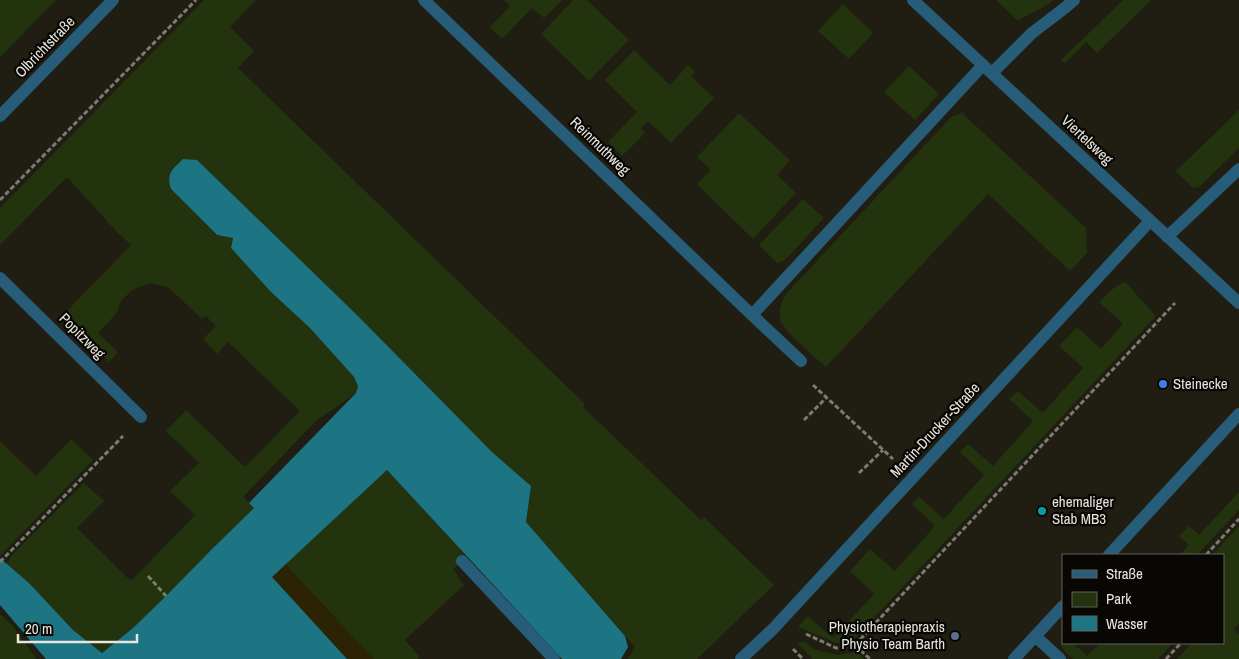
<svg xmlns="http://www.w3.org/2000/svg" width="1239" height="659" font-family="'Archivo Narrow',sans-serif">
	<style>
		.green { fill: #22330e }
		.sand { fill: #2b2303 }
		.water { fill: #1d7584 }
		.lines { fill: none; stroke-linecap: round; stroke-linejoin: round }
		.path { stroke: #7c7a71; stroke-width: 3; stroke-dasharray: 5 2.5; stroke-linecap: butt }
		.service { stroke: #275d79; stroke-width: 12 }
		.minor { stroke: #275d79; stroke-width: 12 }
		.shop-dot { fill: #3f7fe0; stroke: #080704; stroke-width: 2 }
		.culture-dot { fill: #0f9aa8; stroke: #080704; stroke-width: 2 }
		.service-dot { fill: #5c6f8a; stroke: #080704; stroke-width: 2 }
		.labels { text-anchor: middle; stroke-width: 4.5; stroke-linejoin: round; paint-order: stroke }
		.street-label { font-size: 15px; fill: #e8e6df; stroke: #080704 }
		.poi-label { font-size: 15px; fill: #e8e6df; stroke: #080704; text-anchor: start }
	</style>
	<rect width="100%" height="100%" fill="#201d13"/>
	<path class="green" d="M0,0H56L0,57Z
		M204,0H256L230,27L254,51L238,68L585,404L583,407L701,520L704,517L774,585L697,659H628L635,647L526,522L531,486L492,452L359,317L196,160L171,189L216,235L233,238L231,248L271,292L310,328L354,377L358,386L356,393L315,422L243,497L254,508L211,550L166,596L133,628L102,653L73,630L30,584L6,565L13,554L84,483L104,501L77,528L131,581L195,515L170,491L199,463L166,431L186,410L245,467L300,411L228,342L217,354L203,339L216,326L206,316L202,319L168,287L149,283L132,290L121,301L117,313L98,333L118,352L109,362L62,316L131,245L117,232L67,177L0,245V208Z
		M504,0H562L544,18L532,8L502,39L490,27L510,6Z
		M573,0H587L629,40L589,81L541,34Z
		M996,0H1054C1043,9 1029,13 1018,21Z
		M1123,0H1151L1097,53L1086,42L1065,63L1060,61Z
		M843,4L873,33L849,59L818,31Z
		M634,50L670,85L688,65L695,72L691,76L714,98L671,143L648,121L641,128L645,133L622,156L608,142L637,112L605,80Z
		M909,66L939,94L915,120L884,92Z
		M1239,110V148L1199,187L1193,188L1176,171Z
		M739,113L790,160L777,175L796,193L753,239L697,184L711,170L697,157Z
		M962,113L1086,228L1087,253L1070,271L988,194L826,367C816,358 782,330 780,319C778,311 782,302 785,295L951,117Z
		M803,199L824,218L789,256L783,261L777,263L759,245Z
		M1125,282L1156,316L855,638L846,642L836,643L798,627L808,616L833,638L874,594L850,571L870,549L895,571L935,526L912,504L919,497L944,519L984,475L960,452L968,444L993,466L1033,421L1009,399L1018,391L1043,413L1083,368L1059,346L1077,327L1101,349L1123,324L1099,302L1115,287Z
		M71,439L93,460L0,556V441L36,476Z
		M387,470L467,557L453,569L464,585L405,640L420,657L417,659H373L285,564Z
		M1239,492V510L1197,555H1180L1189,545L1179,536L1189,526L1199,535Z
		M1239,526V624L1234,629L1239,634V659H1177L1192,643H1223V555H1212Z
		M0,614L11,624L37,659H0Z
		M1063,636V643H1073L1087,656L1100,643H1173L1158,659H1073C1066,652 1057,647 1063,636Z
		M806,642L813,649L838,655L856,652L864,659H813L797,643Z"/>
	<path class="sand" d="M285,564L373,659H347L271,577Z"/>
	<path class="water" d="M183,159L197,160L357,315L492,452L531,486L526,522L625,636L628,647L621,659H562L387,470L272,577L347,659H46L0,605V558L30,584L73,630L102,653L133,628L166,596L211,550L254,508L249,503L356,393L358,386L354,377L310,328L271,292L231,248L233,238L217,235L171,189C166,173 172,170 183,159Z"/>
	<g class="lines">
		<path class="path" d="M0,200L196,0
			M813,385L893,459
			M804,420L827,397
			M859,473L883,450
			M1206,555L1239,519
			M0,562L123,436
			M148,576L166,596
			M806,634L836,648L855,645L1175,303
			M855,645L870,659
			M793,649L803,659
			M1166,659L1181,643"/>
		<path class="service" d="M992,73L1032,33L1066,7L1074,0
			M1109,555L1239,414
			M462,561L554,659
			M1035,636L1060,659
			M1014,659L1063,606"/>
		<path class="minor" d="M424,0L752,315L983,65
			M913,0L1239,303
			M0,116L113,0
			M1167,237L1239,169
			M0,278L141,417
			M752,315L801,361
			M741,659L773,629L1150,221"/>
	</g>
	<circle class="shop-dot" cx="1163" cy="384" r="5"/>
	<circle class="culture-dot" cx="1042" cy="511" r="5"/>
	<circle class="service-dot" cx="955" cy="636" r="5"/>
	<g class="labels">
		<g class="street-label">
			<text transform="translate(45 47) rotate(-46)" y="5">Olbrichtstraße</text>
			<text transform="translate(1087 140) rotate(43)" y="5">Viertelsweg</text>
			<text transform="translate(600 146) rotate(44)" y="5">Reinmuthweg</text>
			<text transform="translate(82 336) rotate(45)" y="5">Popitzweg</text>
			<text transform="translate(935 430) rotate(-47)" y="5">Martin-Drucker-Straße</text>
		</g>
		<g class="poi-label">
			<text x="1173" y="389">Steinecke</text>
			<text x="1052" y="507">ehemaliger<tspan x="1052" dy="17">Stab MB3</tspan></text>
			<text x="945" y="632" text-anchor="end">Physiotherapiepraxis<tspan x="945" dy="17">Physio Team Barth</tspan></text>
		</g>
	</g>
	<rect x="1062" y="554" width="162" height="90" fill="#080704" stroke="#62605c"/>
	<rect x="1072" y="570" width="25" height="8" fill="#275d79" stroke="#62605c"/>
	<text x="1106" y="579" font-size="15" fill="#e8e6df">Straße</text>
	<rect x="1072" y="592" width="25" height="15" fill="#22330e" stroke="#62605c"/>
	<text x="1106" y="604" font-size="15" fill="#e8e6df">Park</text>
	<rect x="1072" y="616" width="25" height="15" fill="#1d7584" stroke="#62605c"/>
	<text x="1106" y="629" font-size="15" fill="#e8e6df">Wasser</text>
	<path d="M18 634v8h119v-8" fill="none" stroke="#e8e6df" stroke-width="2.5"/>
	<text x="25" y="634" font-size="15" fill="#e8e6df" stroke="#080704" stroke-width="4" paint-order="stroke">20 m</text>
</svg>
